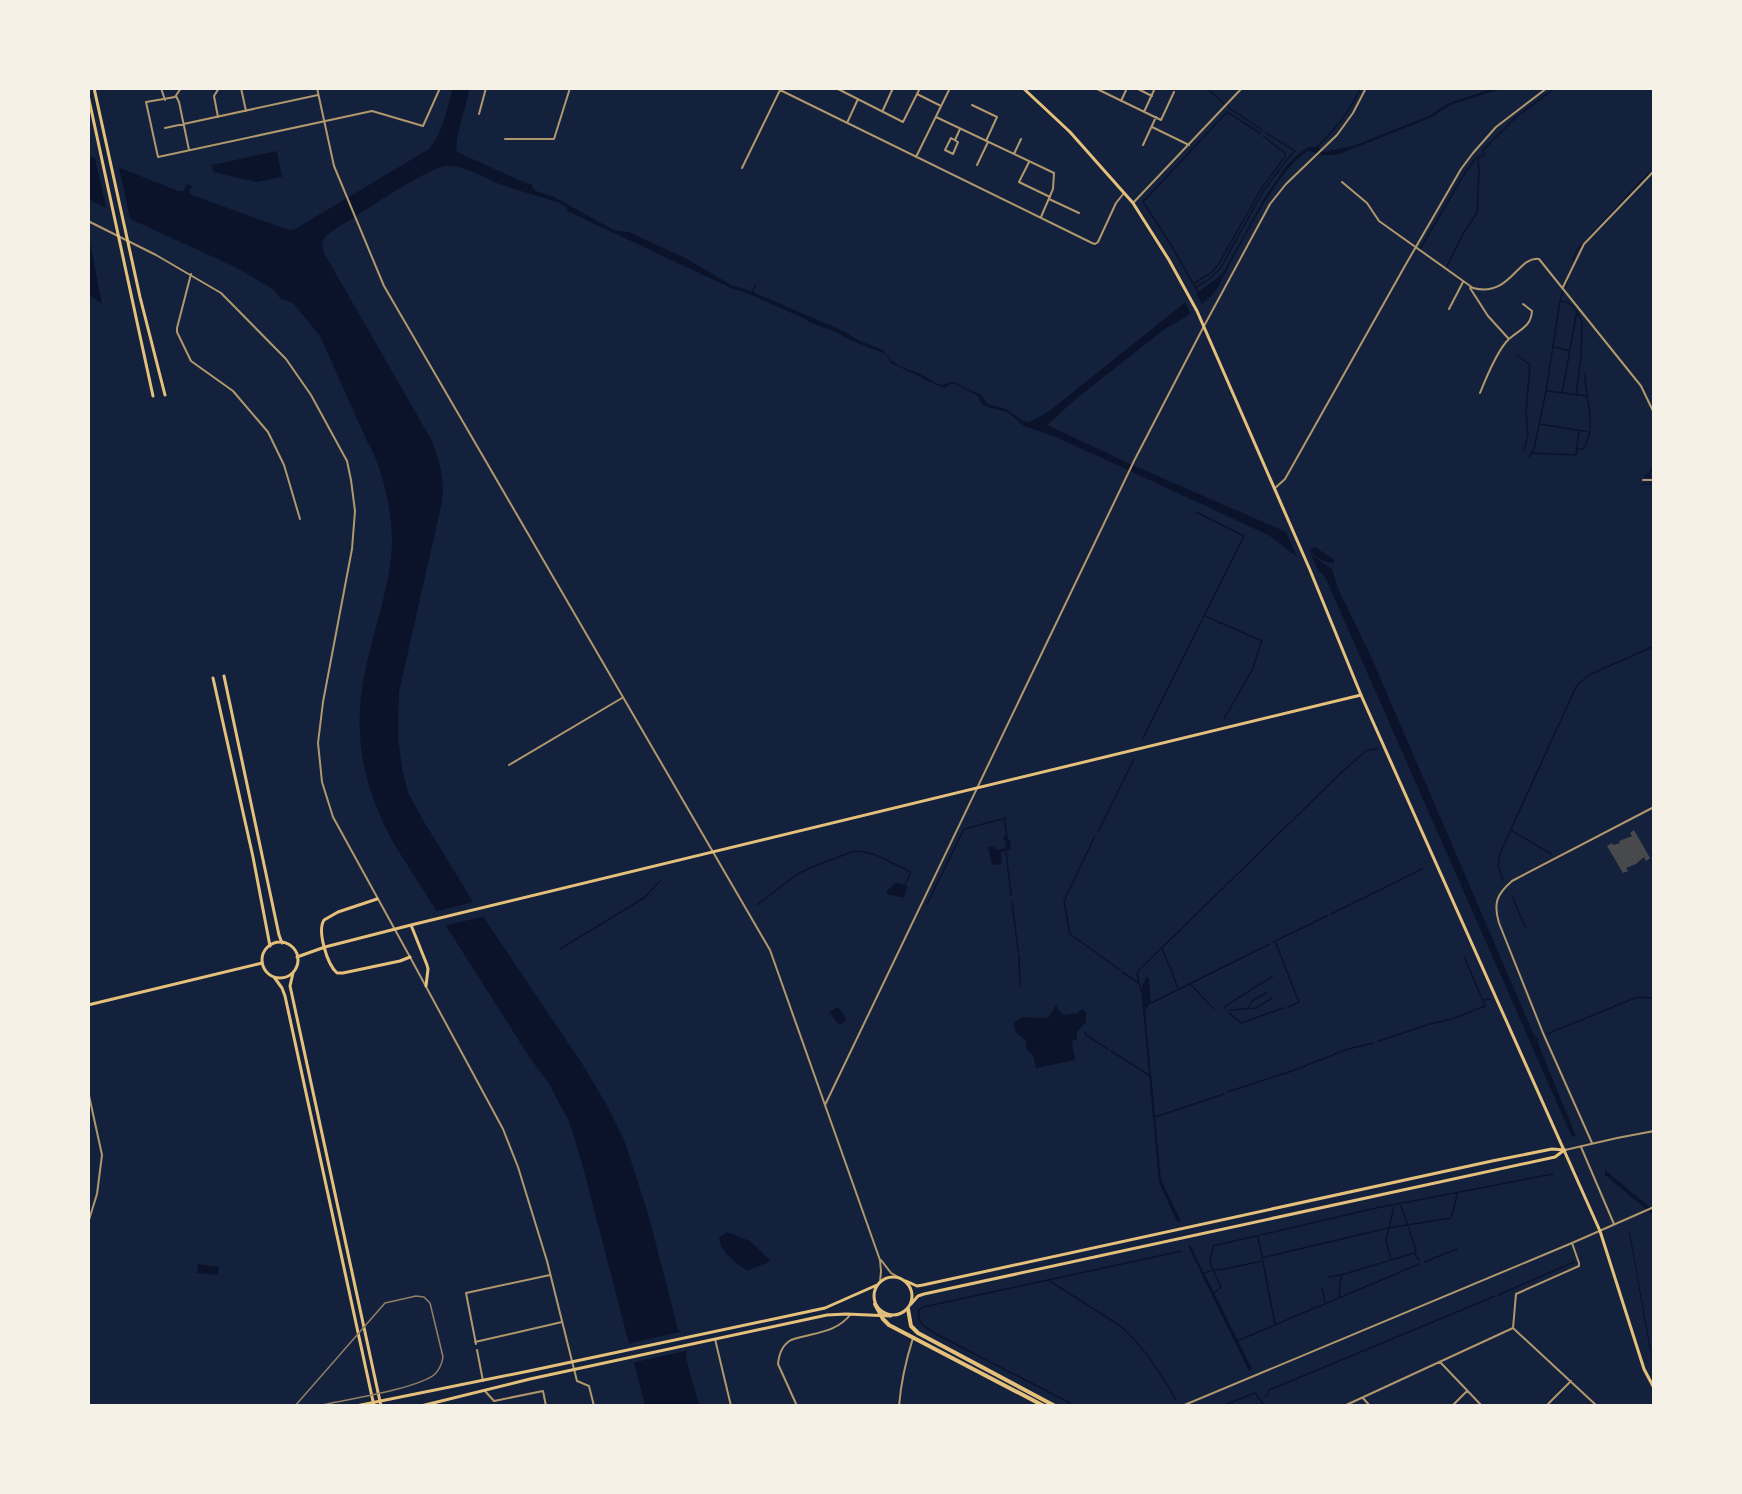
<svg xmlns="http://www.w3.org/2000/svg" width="1742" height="1494" font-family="'DejaVu Sans',sans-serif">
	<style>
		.water { fill: #0b132b }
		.pier { fill: #14213d }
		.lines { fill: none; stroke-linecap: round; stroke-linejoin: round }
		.stream { stroke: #0b132b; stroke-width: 1.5 }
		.building { fill: #48494c }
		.minor { stroke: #b1986c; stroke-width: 2 }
		.tertiary { stroke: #b1986c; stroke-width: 2 }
		.secondary { stroke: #e5c07b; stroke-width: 3 }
		.primary { stroke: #e5c07b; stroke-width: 3 }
		.trunk { stroke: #e5c07b; stroke-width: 3 }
		.motorway { stroke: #e5c07b; stroke-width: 4 }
		.tram { stroke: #918062; stroke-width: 1.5 }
	</style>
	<rect width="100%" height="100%" fill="#14213d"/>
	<path class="water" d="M453,89H469C467,106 454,138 457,152L528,184H532V187L536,191L554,197L614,230L629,232L687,259L731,285L751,291L843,331L860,341L883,350L892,361L899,366L921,374L935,383L943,385L950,382H955L965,388L980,394L988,404L1006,409L1023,421L1029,422L1048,412L1198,292L1217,278L1223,273L1265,197L1287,165L1301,152L1309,147H1318L1323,152L1353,146L1429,116L1449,103L1491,89H1500L1450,105L1432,117L1337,155H1322L1309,151C1279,164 1234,257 1217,289C1204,305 1185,319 1166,328L1077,398L1047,425L1128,463L1284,531L1315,557L1332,569L1337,586L1373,661L1534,1035L1539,1039L1537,1041L1576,1136L1572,1137L1325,577C1317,567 1306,564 1296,556C1286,549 1279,542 1268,535L1126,469L1051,435L1024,426L1009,413L988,407L982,404L978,396L955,384H951L943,388L891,363L886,354L852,341L838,333L811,323L801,317L744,292L731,288L569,212L565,206L558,202C540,197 523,192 505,186C487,180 468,166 448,166C428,166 353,219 331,232C323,238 320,243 324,253L432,441C440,462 445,481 442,502L399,692L398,738L402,768L408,792L423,820L472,900L583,1065L608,1107L625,1142L649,1217L678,1329C684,1336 688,1349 686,1358L699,1405H645L581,1160L569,1121L549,1084L530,1058L394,844C371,802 357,758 360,709C363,652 390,599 392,543C392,525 389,505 385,488C381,472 376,456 367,441L320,336L293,303L280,298L273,289L237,268L89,200L88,155L178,191H183L187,184L192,186L189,193L192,195L283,228L289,230L295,229L429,149C442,136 447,106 453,89Z
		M277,151L282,177L256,182L213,172L212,165Z
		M90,242L102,304L89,295L88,243Z
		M1315,547L1334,560V563C1325,563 1315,558 1310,550Z
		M1006,836L1010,841L1011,849L1001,852L1002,864L992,865L988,847L995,846L996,850L1005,848L1006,843L1003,838Z
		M895,883H899L908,886L903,898L887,894V891Z
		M1146,977L1149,978L1151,1003L1145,1010L1161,1180L1181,1221L1177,1222L1159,1182L1141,989Z
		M1056,1005L1059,1011L1065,1015L1077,1013L1082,1009L1086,1012V1022L1077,1032V1039L1072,1041L1075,1060L1036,1068L1033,1055L1026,1049V1041L1015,1031L1014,1022L1023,1017L1048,1018Z
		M838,1007L846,1019L845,1022L839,1025L829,1012Z
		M1605,1170L1653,1210V1215L1605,1175Z
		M727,1232L750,1241L771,1261L747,1271C735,1262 721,1253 719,1238Z
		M1629,1232H1630L1653,1362L1649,1346Z
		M1190,1245L1252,1369L1249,1371L1188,1246Z
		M198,1264L219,1267L218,1275L208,1274V1272L207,1274L197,1273Z"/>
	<path class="pier" d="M94,154L118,163L131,222L107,211Z
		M1195,291L1203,307L1191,314L1184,300Z
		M1285,529L1308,548L1319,572L1314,571L1299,562Z
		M477,901L487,916L442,926L433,912Z
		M684,1331L690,1350L631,1363L627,1344Z"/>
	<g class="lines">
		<path class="stream" d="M1207,88L1223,103
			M1229,108L1262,130
			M1317,147C1337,128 1348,113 1361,88
			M1420,249L1463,176L1475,159L1484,155L1483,150L1515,118L1555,88
			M1573,260L1577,250L1648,174
			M1447,266L1464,232L1477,213L1479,171L1478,158
			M1193,284L1212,272L1218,265L1263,186L1285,157V153L1263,136
			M1196,287L1208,280L1220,269L1264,190L1289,157L1295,151L1266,133
			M1565,287L1568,280
			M752,292L756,285
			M1198,292L1171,245L1143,202L1227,112L1260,133
			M1561,301L1568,303L1573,306L1582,321L1581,358L1576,395
			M1554,347L1570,351
			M1517,355L1530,365L1526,412L1528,435L1524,450
			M1547,391L1587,396
			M1562,393L1577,311
			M1540,424L1589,432
			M1577,449H1583C1598,428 1585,398 1585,374
			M1532,453L1576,455L1579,430
			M1529,457L1534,449L1546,391L1560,301L1563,291
			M1647,476L1654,477
			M1645,477L1654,468
			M1643,484H1654
			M1205,616L1262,641L1252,670L1224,719
			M1143,738L1244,536L1196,512
			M1004,819L1007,836
			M1511,830L1551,854
			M1098,832L1134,759
			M1095,836L1064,901L1070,934L1120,970
			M1006,851L1011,895
			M1503,880L1498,866L1500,853L1577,685L1589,675L1654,646
			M1512,896L1525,927
			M1012,902L1018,951
			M927,904L964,829L1006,818
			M757,905L796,875L812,867L854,851L864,852L876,855L911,872L905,884
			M1331,914L1422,869
			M1275,941L1299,1002L1288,1007
			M1273,942L1327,916
			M1162,948L1178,988
			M560,949L644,898L661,880
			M1019,954L1020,986
			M1122,972L1139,983
			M1190,984L1214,1009
			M1141,991L1137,974L1139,970L1342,772L1367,750L1377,749
			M1483,1000L1490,999
			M1151,1003L1270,944
			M1225,1008L1227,1005L1273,976
			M1248,1008L1252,1001L1266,993
			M1230,1010L1256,1008L1272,998
			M1229,1013L1241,1023L1283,1008
			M1085,1032L1086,1035L1108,1049
			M1547,1034L1635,998L1644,997L1654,999
			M1379,1041L1430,1024L1452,1019L1485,1006L1464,956
			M1111,1051L1149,1075
			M1227,1092L1292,1071L1348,1049L1374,1043
			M1155,1117L1224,1094
			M1401,1206L1416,1250L1415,1252
			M1258,1237L1275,1324
			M1261,1258L1388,1228L1451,1218L1458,1192
			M1391,1260L1386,1240L1394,1207
			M1424,1262L1457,1249
			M1204,1273L1213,1270L1210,1262L1213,1246L1376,1208L1553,1174
			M1329,1277L1340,1275
			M1048,1280L1119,1325C1143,1345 1161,1373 1176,1400
			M1322,1288L1325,1302
			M1214,1293L1221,1287L1213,1270L1225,1269L1262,1261
			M1498,1295L1574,1262
			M1339,1296L1341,1275L1414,1253L1419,1260
			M1318,1307L1419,1264
			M1237,1341L1317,1307
			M1265,1397L1268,1395L1269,1390L1495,1296
			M1070,1403L936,1334C926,1328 916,1323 919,1310L923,1307L1182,1251
			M1222,1406L1255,1393L1265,1406"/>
	</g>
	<path class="building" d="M1634,830L1650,858L1646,861L1644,857L1636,864L1626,868L1628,871L1623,873L1607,846L1612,843L1613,845L1620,843L1619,841L1632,836L1630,833Z"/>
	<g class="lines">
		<path class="minor" d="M161,88L165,100
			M181,88L175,97L146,102L158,157L372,111L423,126L440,88
			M241,88L246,111
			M776,88L1092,243L1095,244L1098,242L1116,203L1124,193
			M836,88L903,122L920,88
			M1095,88L1161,120L1174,92
			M1136,88L1152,96
			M917,94L941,106
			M176,96L179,102L189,150
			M1121,101L1127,88
			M972,105L997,117L986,141
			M883,110L893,88
			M1144,112L1155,88
			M479,114L486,88
			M218,117L214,96L219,88
			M936,117L1054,173L1053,189L1041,217
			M847,123L858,99
			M1152,127L1189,145
			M165,128L318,95
			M951,138L958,142L953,154L945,150Z
			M505,139H554L570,88
			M955,140L960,129
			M1143,145L1156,117
			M1014,154L1021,139
			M916,157L950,88
			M1029,162L1019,182L1050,197
			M977,165L988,142
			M742,168L781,88
			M1342,182L1367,203L1379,221L1473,288C1510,298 1517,256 1539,259L1641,386L1654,413
			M1049,199L1079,213
			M191,274L177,328V332L191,361L233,391L268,432L284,465L300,519
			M1563,287L1584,244L1654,171
			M1470,288L1488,316L1508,338
			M1449,309L1463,282
			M1480,393C1486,378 1498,349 1509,339C1520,329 1531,327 1532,311L1523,304
			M1643,480H1654
			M509,765L622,698
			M1581,1147L1614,1224
			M1572,1243L1579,1263V1266L1516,1294L1513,1328L1597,1406
			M715,1339L731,1406
			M475,1342L562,1322
			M476,1344L466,1293L550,1275
			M477,1350L483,1381
			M1440,1362L1482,1406
			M484,1390L494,1401L543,1391L546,1406
			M1363,1398L1370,1406
			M797,1406L778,1364C779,1354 782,1345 791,1340C814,1332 835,1334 851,1314
			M899,1406C901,1382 906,1360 913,1338
			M1182,1406L1572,1243L1654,1207
			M1344,1406L1513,1328
			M1452,1406L1467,1391
			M1546,1406L1571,1381"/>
		<path class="tertiary" d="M317,88L334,166L384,286L770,950L880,1260L881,1271L880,1282
			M1133,203L1242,88
			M88,221L156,255L221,293L286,359L311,395L347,461L351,480L355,511L352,549L323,702L318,743L322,782L333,817L410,957L503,1129L518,1167L547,1261L577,1381L589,1386L594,1406
			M1274,489L1285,479L1406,264L1461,169L1473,153L1496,127L1547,88
			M88,1091L102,1155L97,1194L88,1223
			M825,1105L1134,461L1204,326L1270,204L1286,184L1337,135L1353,113L1366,88
			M1592,1143L1543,1033L1499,923C1493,903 1497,894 1512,881L1654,807
			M1565,1150L1617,1138L1654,1131
			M881,1260L891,1273L900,1278"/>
		<path class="secondary" d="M377,899L338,912L324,920C317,931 327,964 337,973H343L400,961L410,957
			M411,925L427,965L428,969L426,986
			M297,957L325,947L411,925L1361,695
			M88,1005L262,963"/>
		<path class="primary" d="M1023,88L1070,132L1133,203L1169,260L1197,311L1310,570L1361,695L1600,1231L1644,1369L1654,1388
			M906,1281L917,1286L923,1285L1492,1161L1552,1149L1565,1150
			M911,1304L918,1296L924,1294L1555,1157L1563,1151"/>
		<path class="trunk" d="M94,88L140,297L165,395
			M88,95L153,396
			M224,676L279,935L282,943
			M213,678L253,857L270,946
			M262 960a18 18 0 1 1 36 0a18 18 0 1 1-36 0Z
			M293,973L290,986L292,995L381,1406
			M274,977L282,988L285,996L374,1406
			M874 1296a19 19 0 1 1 38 0a19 19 0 1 1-38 0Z
			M356,1406L529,1371L825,1308L877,1285
			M421,1406L530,1379L827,1315L846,1314L891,1316"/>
		<path class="motorway" d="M875,1304L883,1319L889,1325L1044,1406
			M908,1309L911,1326L918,1333L1055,1406"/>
		<path class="tram" d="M295,1406L385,1303L416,1296L424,1297L430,1303L443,1357C442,1363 440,1369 435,1374C418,1389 343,1400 317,1406"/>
	</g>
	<rect width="1742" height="1494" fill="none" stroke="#f6f1e7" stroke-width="180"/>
</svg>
